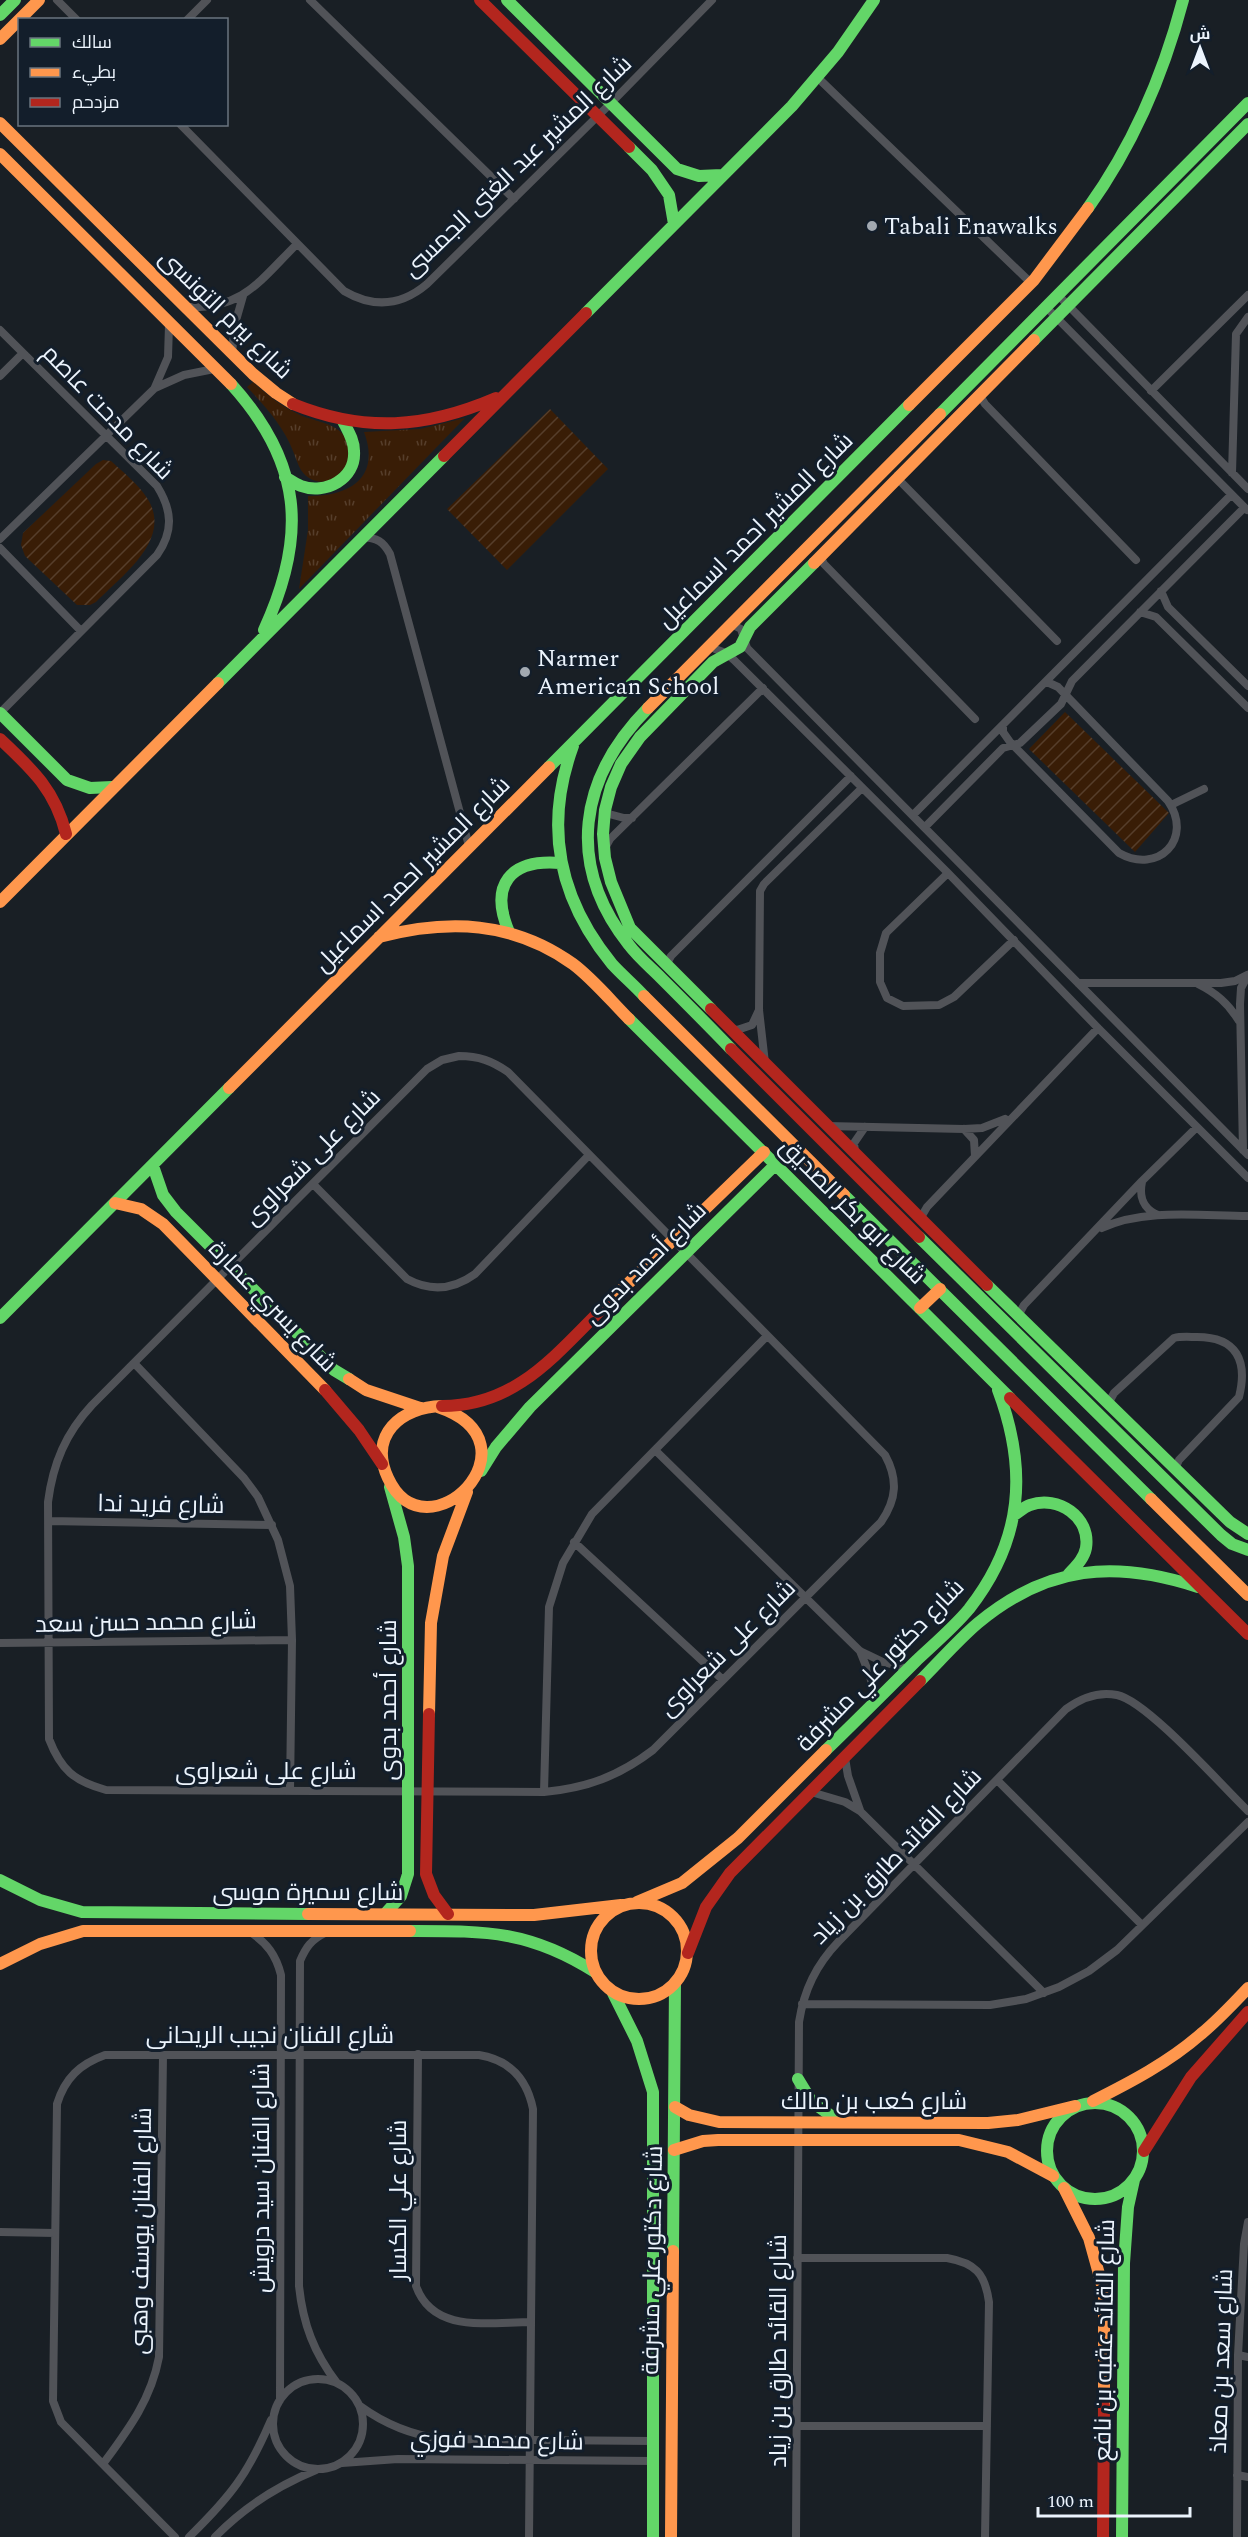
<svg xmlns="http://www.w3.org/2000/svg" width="1248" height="2537" font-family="Spectral,Cairo,serif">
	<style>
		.grass { fill: url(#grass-tufts) }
		.garden { fill: url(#garden-furrows) }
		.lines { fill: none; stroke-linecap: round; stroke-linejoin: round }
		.street { stroke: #515358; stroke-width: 8 }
		.fast { stroke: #63d668; stroke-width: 12 }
		.slow { stroke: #ff974d; stroke-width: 12 }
		.jam { stroke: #b3261e; stroke-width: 12 }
		.poi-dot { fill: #a2a9b1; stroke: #131e2b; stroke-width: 2 }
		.labels { text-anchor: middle; stroke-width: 6; stroke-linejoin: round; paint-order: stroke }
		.street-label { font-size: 24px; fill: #ecf4fd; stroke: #131e2b }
		.poi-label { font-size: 24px; fill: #ecf4fd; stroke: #131e2b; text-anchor: start }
	</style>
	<defs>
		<pattern id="grass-tufts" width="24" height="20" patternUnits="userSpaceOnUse" patternTransform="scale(1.5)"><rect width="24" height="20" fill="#391d06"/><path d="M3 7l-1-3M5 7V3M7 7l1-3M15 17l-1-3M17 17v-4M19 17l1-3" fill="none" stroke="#563e2b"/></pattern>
		<pattern id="garden-furrows" width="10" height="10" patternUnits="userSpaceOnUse" patternTransform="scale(1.5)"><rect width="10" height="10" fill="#391d06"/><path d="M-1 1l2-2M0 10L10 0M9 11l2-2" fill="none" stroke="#563e2b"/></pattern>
	</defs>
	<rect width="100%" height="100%" fill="#191f25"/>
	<path class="grass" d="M253,382C266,394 280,405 296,413C312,422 335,421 346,438C350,444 350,454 350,461L336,480C327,481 318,484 309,478C300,473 297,461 293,451C284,427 265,406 247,387Z
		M465,418L299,589L308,530V496C350,497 381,477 364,432L420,429Z"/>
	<path class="garden" d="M550,409L608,469L507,570L447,509Z
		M103,460L111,461C123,472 138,484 147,498C174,539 121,576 96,602L90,605H77L25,556L21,545L23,533L96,464Z
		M1065,712L1169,813L1135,852L1029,749Z"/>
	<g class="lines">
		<path class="street" d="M57,0L77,20
			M310,0L514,199
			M187,20L207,0
			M817,77L1031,283
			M180,124L344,291C373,308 401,306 427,284L611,103L712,0
			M1057,294L1248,489
			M1045,306L1247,510
			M188,307C244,309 260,280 297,244
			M0,330L157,486C172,510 174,531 157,555L0,713
			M232,353L235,324L243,296
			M0,376L23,353
			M155,387L168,357L169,325
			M1151,391L1248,295
			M979,394L985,404L1136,560
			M1232,473L1236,334L1248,317
			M898,475L900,481L1057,641
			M362,537C377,538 383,541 390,554L469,846
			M0,539L155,388L184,375L214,369
			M0,548L81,631
			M820,556L824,564L975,719
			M1161,591L1168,607L1248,686
			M1140,612L1156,617L1248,708
			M731,624L741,629L747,648L1248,1155
			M713,643L715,649L726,653L734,660L948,873L1098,1028L1248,1178
			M1003,725V732L1010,742L1119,853C1158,875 1194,839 1168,801L1058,687L1047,682
			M1171,805L1204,789
			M606,808L609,814L624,818H632
			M913,815L1231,495
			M925,827L1003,748L1020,743L1061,704L1072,681L1244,508
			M605,848L610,839L763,688
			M948,873L886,933L880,953V982L887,998L903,1006L939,1005L954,997L1014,940
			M666,965L671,956L851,776
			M1078,983H1221L1235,981L1247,975
			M1198,984C1216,993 1228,1003 1239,1021
			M732,1029L737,1030L752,1025L759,1010
			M459,1056C479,1056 492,1061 508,1072L885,1455C898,1479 897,1499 881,1522L653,1750C619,1776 587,1788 544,1792L106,1790C74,1781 61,1770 49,1739L48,1502C53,1463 66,1433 92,1405L427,1069L442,1060Z
			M765,1063L759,1010L760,891L764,884L862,788
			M827,1126L964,1129L982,1128L1005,1119
			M964,1129L974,1140L975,1156
			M1243,1150L1240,1004L1241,988L1248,975
			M855,1152L854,1143L865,1127
			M1142,1182C1139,1196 1143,1209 1158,1215
			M313,1184L407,1279C431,1292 453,1290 475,1274L589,1155
			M920,1219L927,1207L1098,1028
			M1102,1228C1144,1208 1202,1216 1248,1216
			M1018,1316L1024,1305L1142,1181L1197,1127
			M134,1363L244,1478L258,1497L278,1540L290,1586L292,1640L290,1791
			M1108,1404L1114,1393L1174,1338C1181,1336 1190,1337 1197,1337C1237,1337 1248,1361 1239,1397L1179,1460L1175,1469
			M655,1450L860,1651L883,1662L909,1669
			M49,1521L272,1525
			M574,1542L723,1680
			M0,1643L292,1640
			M860,1651L870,1676L876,1702
			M845,1758L848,1776L860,1810
			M997,1780L1142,1925
			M544,1792L549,1607L563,1563L592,1514L767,1336
			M811,1792L845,1802L860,1811L1044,1993
			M250,1932C267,1943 276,1955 281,1975L280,2400
			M325,1933C311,1940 306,1947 300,1961L299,2286C303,2324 314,2353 337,2383
			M802,2004L990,2005L1026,1999L1059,1987L1089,1971L1117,1950L1248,1822
			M418,2054L416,2286C433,2334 489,2322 531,2322
			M0,2232L55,2233
			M797,2258H947C975,2263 985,2273 989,2302L985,2537
			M1238,2355L1248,2357
			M273 2424a45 45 0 1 1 90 0a45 45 0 1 1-90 0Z
			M360,2406C386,2425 411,2435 442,2439L653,2441
			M797,2426H987
			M342,2463L398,2459L653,2461
			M103,2464C128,2430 151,2400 159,2357L163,2055
			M1237,2475L1248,2477
			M175,2537L61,2422L53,2401L57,2104C65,2078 80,2064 105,2055H479C510,2060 527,2079 533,2109L529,2537
			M189,2537C231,2496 248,2474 271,2420
			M215,2537C244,2507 277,2486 316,2470
			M796,2537L799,2022C804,1990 816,1965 839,1941L1066,1709C1081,1698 1098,1691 1117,1695C1147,1701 1222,1786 1248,1811
			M1237,2537L1238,2355L1244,2244L1248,2222"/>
		<path class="fast" d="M507,0L677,169L699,176L722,175
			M0,15L15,0
			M629,147L652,170L669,195L674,224
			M1088,208C1134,144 1163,76 1183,0
			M586,313L792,106L838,52L874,0
			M1034,340L1248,124
			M231,384C302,462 308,535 264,630
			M940,414L1248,103
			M285,477C290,480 296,484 301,486C325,495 356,479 354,451C354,440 348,431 343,421
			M218,683L444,456
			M648,708C579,778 565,864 629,945C638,957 650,967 661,978C684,1001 708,1025 731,1049
			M0,713L67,780L90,788L112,787
			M573,746C544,825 558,898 612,964C622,975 634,985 644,996
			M549,767L909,405
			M509,932C489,885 510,859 560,863
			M711,1009L630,928L611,882L605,858L603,834L605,810L611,787L621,764L640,737L713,662L740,647L750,627L814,563
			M629,1019L1010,1398
			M153,1166L163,1195L176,1212L334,1370L349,1379
			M844,1195L1151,1499
			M919,1237L1221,1535L1232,1544L1248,1550
			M987,1285L1230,1522L1248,1534
			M0,1318L229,1088
			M481,1471L496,1447L530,1407L776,1164
			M1014,1515C1019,1512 1024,1507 1030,1505C1058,1495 1091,1517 1086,1548C1084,1559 1075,1567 1068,1575
			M920,1681C939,1662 958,1640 978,1623C1048,1565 1115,1560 1198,1587
			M826,1750C857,1720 887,1690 917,1660C934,1644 954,1627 969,1609C1023,1540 1028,1470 998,1390
			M0,1880L40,1900L82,1912L308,1914
			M385,1914L401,1896L408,1874V1566L404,1537L390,1487
			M410,1931C485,1931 529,1930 595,1972
			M613,1993L637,2041L653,2092V2537
			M798,2079L812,2102L837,2120
			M1047 2151a48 48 0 1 1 96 0a48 48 0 1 1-96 0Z
			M673,2251L675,1983
			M1122,2537L1124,2263L1128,2207L1134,2180"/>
		<path class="slow" d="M0,39L39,0
			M0,123L253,374L276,393L293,404
			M0,154L231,384
			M909,405L1034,280L1088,208
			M814,563L1034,340
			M648,708L940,414
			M0,902L218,683
			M379,937C448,919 513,921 573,964C593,979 611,1001 629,1019
			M644,996L844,1195
			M229,1088L549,767
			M115,1203L141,1209L163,1224L325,1390
			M609,1302L764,1152
			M920,1308L940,1289
			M349,1379L366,1390L420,1408
			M438,1407C545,1443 426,1561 388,1478C368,1435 401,1407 442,1406
			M1151,1499L1248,1595
			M429,1714L431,1623L443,1556L467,1492
			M637,1902L682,1883L738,1838L826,1750
			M591 1951a48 48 0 1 1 96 0a48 48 0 1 1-96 0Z
			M308,1914L534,1915L621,1905
			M0,1964L40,1944L83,1931H410
			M1093,2101C1131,2082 1169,2062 1201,2034C1218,2020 1233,2004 1248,1988
			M675,2107L689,2115L719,2122L988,2123L1018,2120L1075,2106
			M674,2150L703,2141L718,2140H959L1008,2152L1053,2176
			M1064,2188L1089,2238L1104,2292V2406
			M671,2537L673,2251"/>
		<path class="jam" d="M480,0L629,147
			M293,404C365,433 426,428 496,398
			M444,456L586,313
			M0,739C32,769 55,790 66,834
			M711,1009L987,1285
			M731,1049L919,1237
			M325,1390L359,1430L382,1464
			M1010,1398L1248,1634
			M442,1406C519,1406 558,1351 609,1302
			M429,1714L426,1874L434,1895L448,1914
			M688,1953L706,1907L730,1873L920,1681
			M1144,2151L1191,2077L1248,2012
			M1103,2537L1104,2406"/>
	</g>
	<g class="poi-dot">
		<circle cx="872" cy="226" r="6"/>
		<circle cx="525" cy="672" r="6"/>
	</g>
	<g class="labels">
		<g class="street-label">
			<text transform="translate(517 166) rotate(-44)" y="8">شارع المشير عبد الغنى الجمسى</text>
			<text transform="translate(226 314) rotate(44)" y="8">شارع بيرم التونسى</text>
			<text transform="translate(108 412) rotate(46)" y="8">شارع مدحت عاصم</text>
			<text transform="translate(755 530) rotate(-45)" y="8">شارع المشير احمد اسماعيل</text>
			<text transform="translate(412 874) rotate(-45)" y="8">شارع المشير احمد اسماعيل</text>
			<text transform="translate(312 1157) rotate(-45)" y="8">شارع على شعراوى</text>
			<text transform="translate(853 1211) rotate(45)" y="8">شارع ابو بكر الصديق</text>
			<text transform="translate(645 1263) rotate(-45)" y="8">شارع أحمد بدوى</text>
			<text transform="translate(273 1306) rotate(46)" y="8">شارع يسري عمارة</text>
			<text transform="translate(161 1504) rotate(1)" y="8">شارع فريد ندا</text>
			<text transform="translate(146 1622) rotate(-1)" y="8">شارع محمد حسن سعد</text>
			<text transform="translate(727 1648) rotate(-45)" y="8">شارع على شعراوى</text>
			<text transform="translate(880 1665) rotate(-46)" y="8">شارع دكتور علي مشرفة</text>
			<text transform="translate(388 1700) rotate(-90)" y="8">شارع أحمد بدوى</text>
			<text x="266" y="1779">شارع على شعراوى</text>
			<text transform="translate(896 1856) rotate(-46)" y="8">شارع القائد طارق بن زياد</text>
			<text x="308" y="1900">شارع سميرة موسى</text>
			<text x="270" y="2043">شارع الفنان نجيب الريحانى</text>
			<text x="874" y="2109">شارع كعب بن مالك</text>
			<text transform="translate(261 2178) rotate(-90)" y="8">شارع الفنان سيد درويش</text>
			<text transform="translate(398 2200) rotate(-90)" y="8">شارع علي الكسار</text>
			<text transform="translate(141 2231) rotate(-89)" y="8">شارع الفنان يوسف وهبى</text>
			<text transform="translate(652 2260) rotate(-89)" y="8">شارع دكتور علي مشرفة</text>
			<text transform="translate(1104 2340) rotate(-89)" y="8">شارع القائد عقبه بن نافع</text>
			<text transform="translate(778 2351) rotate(-90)" y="8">شارع القائد طارق بن زياد</text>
			<text transform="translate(1221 2361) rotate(-88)" y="8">شارع سعد بن معاذ</text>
			<text transform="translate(497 2440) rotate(1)" y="8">شارع محمد فوزي</text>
		</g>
		<g class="poi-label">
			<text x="884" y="234">Tabali Enawalks</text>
			<text x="537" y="666">Narmer<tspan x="537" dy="28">American School</tspan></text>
		</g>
	</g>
	<rect x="18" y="18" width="210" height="108" fill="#131e2b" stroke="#6a747f" stroke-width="1.5"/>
	<rect x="30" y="38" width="30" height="9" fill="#63d668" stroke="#6a747f" stroke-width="1.5"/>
	<text x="72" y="48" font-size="18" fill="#ecf4fd">سالك</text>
	<rect x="30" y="68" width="30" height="9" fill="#ff974d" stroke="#6a747f" stroke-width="1.5"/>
	<text x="72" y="78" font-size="18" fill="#ecf4fd">بطيء</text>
	<rect x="30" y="98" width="30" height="9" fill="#b3261e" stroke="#6a747f" stroke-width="1.5"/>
	<text x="72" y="108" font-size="18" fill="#ecf4fd">مزدحم</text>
	<g transform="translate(1200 48)" stroke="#131e2b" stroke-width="4.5" paint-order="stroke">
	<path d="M0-4.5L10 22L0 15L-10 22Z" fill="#ecf4fd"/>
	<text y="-9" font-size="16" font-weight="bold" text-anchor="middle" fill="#ecf4fd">ش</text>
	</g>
	<path d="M1038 2507v9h152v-9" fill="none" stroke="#ecf4fd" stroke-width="3"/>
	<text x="1047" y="2507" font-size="18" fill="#ecf4fd" stroke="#131e2b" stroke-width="4.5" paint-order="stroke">100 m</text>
</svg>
